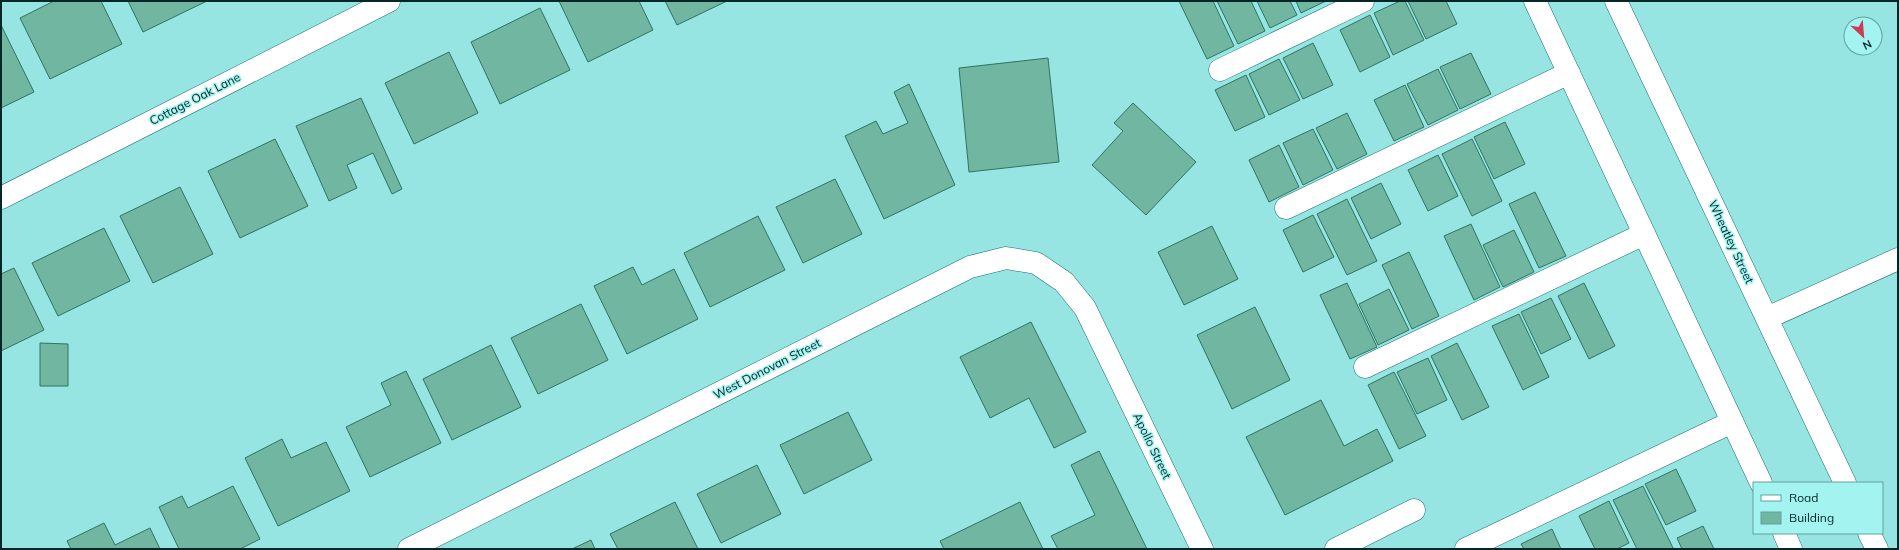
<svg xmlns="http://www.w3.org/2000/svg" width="1899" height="550" viewBox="0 0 1899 550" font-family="Mulish,sans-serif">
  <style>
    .building { fill: #70b6a1; stroke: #2d7462 }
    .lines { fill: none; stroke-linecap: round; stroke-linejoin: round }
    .minor-casing { stroke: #1b716f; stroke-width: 23 }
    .major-casing { stroke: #1b716f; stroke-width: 23 }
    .minor { stroke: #fff; stroke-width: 22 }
    .major { stroke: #fff; stroke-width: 22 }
    .labels { text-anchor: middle; stroke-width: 3; stroke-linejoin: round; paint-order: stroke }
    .street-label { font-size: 12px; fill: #042626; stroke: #a3f3f0 }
  </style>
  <rect width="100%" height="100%" fill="#96e5e3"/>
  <path class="building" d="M54,1H101L122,44L50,79L20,18Z
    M128,1H207L143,32Z
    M559,1H639L653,30L588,62Z
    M665,1H727L677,25Z
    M1179,1H1213L1234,46L1207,59Z
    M1217,1H1251L1265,31L1238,44Z
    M1257,1H1290L1297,15L1270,28Z
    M1296,1H1326L1301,13Z
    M1400,1H1405L1424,40L1393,55L1374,13Z
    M1408,1H1446L1457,24L1426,39Z
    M540,8L570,70L500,104L471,42Z
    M1370,15L1390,57L1360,72L1340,30Z
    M1,25L34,92L1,108Z
    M1313,43L1333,85L1303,99L1283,58Z
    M449,52L478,113L414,144L385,83Z
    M1471,53L1491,94L1460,109L1440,67Z
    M1048,58L1059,162L969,172L959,68Z
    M1279,59L1300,100L1269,115L1249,74Z
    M1438,69L1458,110L1428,125L1407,84Z
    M1246,75L1265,117L1235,131L1215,90Z
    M909,84L955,185L884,219L845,136L876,121L883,134L908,123L894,92Z
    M1405,85L1424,127L1394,141L1374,100Z
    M361,98L402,189L392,194L373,153L347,165L357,188L329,201L296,126Z
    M1133,103L1196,162L1146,215L1092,165L1123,131L1114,123Z
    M1347,113L1367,154L1337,169L1316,128Z
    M1505,122L1525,164L1494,179L1474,137Z
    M1313,129L1333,170L1303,185L1283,143Z
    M275,139L308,206L240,238L208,171Z
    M1472,139L1502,201L1472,216L1442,154Z
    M1279,145L1299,187L1269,202L1249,160Z
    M1438,155L1458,196L1428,211L1408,170Z
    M835,179L862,234L803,263L776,207Z
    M1381,183L1401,224L1371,239L1351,198Z
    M180,187L213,254L153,283L120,216Z
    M1535,192L1566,256L1539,268L1509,204Z
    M1347,199L1377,261L1347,275L1317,214Z
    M1313,215L1334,257L1303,272L1283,230Z
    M758,216L785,270L710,307L684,253Z
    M1471,224L1500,287L1474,300L1444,236Z
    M1212,226L1238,279L1184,305L1158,252Z
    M104,228L130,281L58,316L32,263Z
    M1514,230L1534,272L1503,287L1483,245Z
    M1409,252L1439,316L1412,329L1382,265Z
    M633,267L642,285L674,269L698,319L627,354L594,286Z
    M14,268L44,330L1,351V274Z
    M1347,283L1377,347L1350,359L1320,295Z
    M1584,283L1615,346L1589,359L1558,296Z
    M1389,289L1409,330L1378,345L1359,304Z
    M1551,298L1571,339L1541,354L1521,312Z
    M581,304L608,360L538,394L511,338Z
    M1255,307L1290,380L1232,409L1197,335Z
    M1519,314L1549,377L1523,390L1492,326Z
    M1031,322L1086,432L1054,448L1029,398L990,418L960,357Z
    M40,343L68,344V386H40Z
    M1457,343L1489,407L1462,420L1431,356Z
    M491,345L521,407L452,440L423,379Z
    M1428,358L1447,400L1417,414L1397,372Z
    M406,371L441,443L370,477L346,427L391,405L381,383Z
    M1394,372L1426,436L1399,449L1368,385Z
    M1321,400L1344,446L1377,429L1393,461L1285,515L1246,437Z
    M848,412L872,460L804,494L780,445Z
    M282,439L291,458L326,442L350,491L278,526L245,458Z
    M1099,451L1147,549H1058L1051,536L1095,515L1071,465Z
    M757,465L781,514L721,543L697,494Z
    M1676,469L1696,511L1666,525L1645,484Z
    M233,486L260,539L240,549H179L159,507L182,496L188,508Z
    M1643,486L1673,548L1670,549H1637L1613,500Z
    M1609,501L1629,543L1617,549H1595L1579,516Z
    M675,502L698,549H618L610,534Z
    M1020,502L1043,549H944L940,541Z
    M104,523L115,545L150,528L160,549H71L67,541Z
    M1703,526L1714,549H1682L1677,538Z
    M1552,529L1561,549H1524L1521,544Z
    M591,540L595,549H572Z"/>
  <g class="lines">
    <g class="minor-casing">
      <path id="minor" d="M1220,70L1363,1
        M1,198L389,1
        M1286,208L1569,73
        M1767,318L1898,259
        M1365,367L1644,234
        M409,549L970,267L1006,258L1036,263L1064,282L1085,308L1202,549
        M1336,549L1414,510
        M1466,549L1732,422"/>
    </g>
    <g class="major-casing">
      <path id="major" d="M1535,1L1761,483
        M1616,1L1845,483
        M1784,533L1791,549
        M1869,533L1877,549"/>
    </g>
    <use href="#minor" class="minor"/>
    <use href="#major" class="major"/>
  </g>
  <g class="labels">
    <g class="street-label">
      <text transform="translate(195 99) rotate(-27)" y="4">Cottage Oak Lane</text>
      <text transform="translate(1731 242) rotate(65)" y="4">Wheatley Street</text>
      <text transform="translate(767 369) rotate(-27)" y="4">West Donovan Street</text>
      <text transform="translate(1152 446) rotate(64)" y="4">Apollo Street</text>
    </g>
  </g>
  <rect width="1899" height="550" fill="none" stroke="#042626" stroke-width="4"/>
  <rect x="1753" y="482" width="130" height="52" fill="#a3f3f0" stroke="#63a19f"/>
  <rect x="1761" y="495" width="20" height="6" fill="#ffffff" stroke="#63a19f"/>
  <text x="1789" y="502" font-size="12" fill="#042626">Road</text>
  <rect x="1761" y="512" width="20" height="12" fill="#70b6a1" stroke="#63a19f"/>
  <text x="1789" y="522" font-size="12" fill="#042626">Building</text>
  <g transform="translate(1863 36) rotate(154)"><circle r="19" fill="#a3f3f0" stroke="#63a19f"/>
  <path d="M0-3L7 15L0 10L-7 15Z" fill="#cc3c59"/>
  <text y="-6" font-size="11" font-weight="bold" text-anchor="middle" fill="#042626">N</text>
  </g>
</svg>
